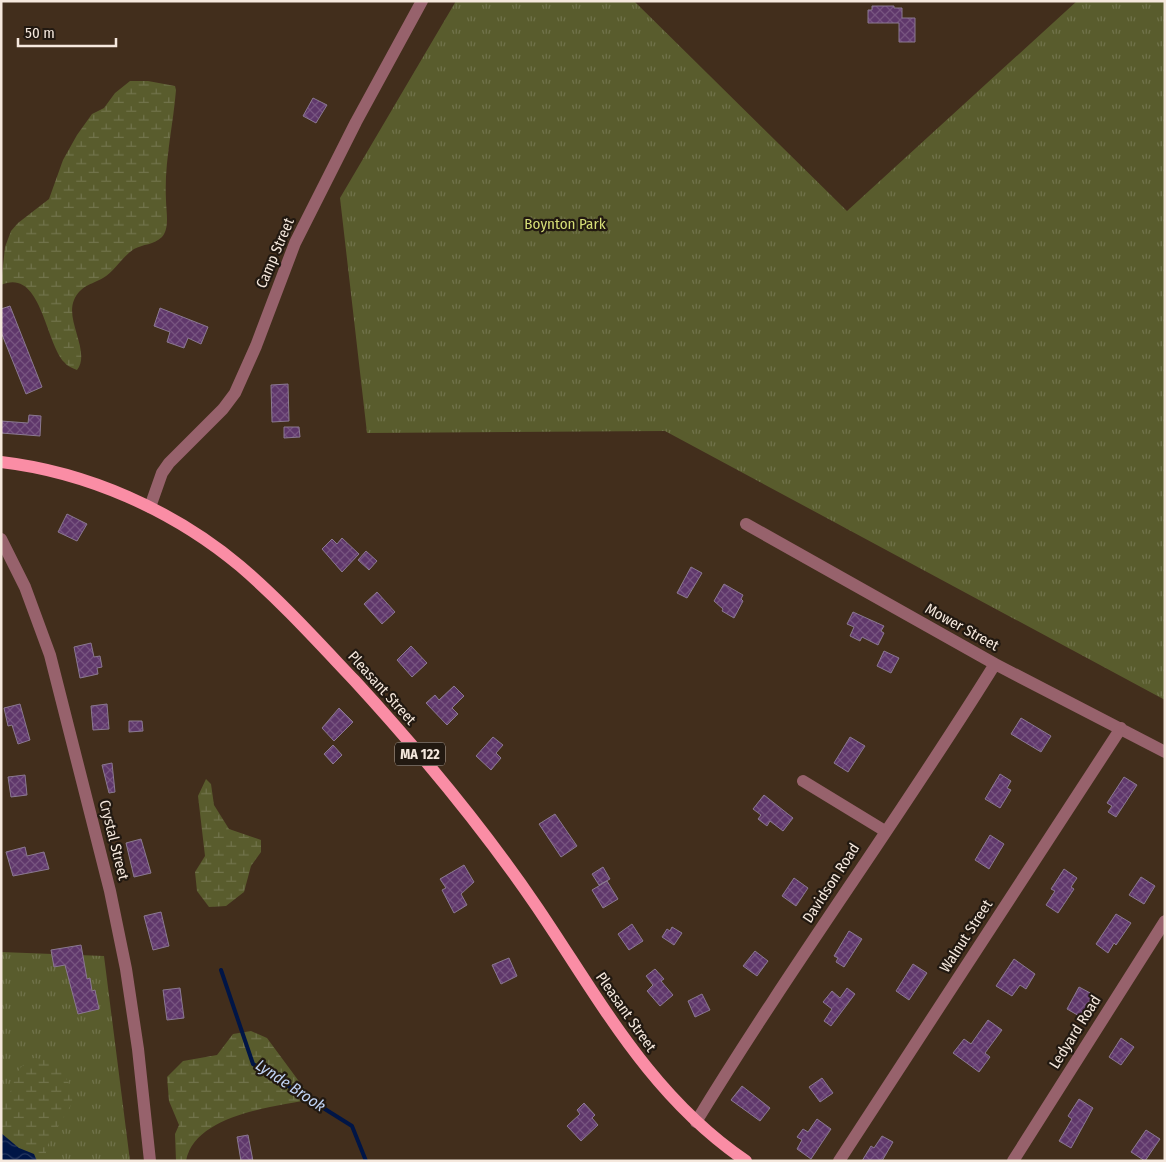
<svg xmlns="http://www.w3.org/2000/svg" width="1166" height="1162" viewBox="0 0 1166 1162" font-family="'Fira Sans Condensed',sans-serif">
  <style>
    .grass { fill: url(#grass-tufts) }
    .wetland { fill: url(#wetland-marsh) }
    .water { fill: url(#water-waves) }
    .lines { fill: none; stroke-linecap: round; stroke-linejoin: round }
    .stream { stroke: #001546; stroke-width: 4 }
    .building { fill: url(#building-cross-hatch); stroke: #8b7991 }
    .street { stroke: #97626c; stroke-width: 12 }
    .primary { stroke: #fa8da5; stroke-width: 12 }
    .labels { text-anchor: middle; stroke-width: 4.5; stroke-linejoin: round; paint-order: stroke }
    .shield { fill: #221911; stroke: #b6aaa0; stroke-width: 1 }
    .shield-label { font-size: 14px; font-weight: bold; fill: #f5e8dd }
    .park-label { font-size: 15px; fill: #d6de77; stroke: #221911 }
    .street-label { font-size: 15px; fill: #f5e8dd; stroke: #221911 }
    .water-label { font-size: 16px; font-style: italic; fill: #c0d3f4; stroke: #221911 }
  </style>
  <defs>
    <pattern id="grass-tufts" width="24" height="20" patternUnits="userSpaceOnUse" patternTransform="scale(1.25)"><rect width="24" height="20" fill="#595c2d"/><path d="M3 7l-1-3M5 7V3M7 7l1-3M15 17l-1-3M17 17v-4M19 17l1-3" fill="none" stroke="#71734b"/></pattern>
    <pattern id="wetland-marsh" width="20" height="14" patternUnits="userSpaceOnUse" patternTransform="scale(1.25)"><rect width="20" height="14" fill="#595c2d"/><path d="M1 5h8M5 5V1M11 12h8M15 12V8" fill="none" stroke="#71734b"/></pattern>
    <pattern id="water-waves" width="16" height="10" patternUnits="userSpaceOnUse" patternTransform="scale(1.25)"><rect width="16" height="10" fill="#001546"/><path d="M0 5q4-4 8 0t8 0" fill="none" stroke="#263760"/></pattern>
    <pattern id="building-cross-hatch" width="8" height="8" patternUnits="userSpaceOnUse" patternTransform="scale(1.25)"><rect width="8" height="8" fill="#5f376b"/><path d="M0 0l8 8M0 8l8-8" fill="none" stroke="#775480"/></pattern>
  </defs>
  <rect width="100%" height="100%" fill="#422e1c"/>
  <path class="grass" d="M456,1H634L847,211L1077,1H1165V700L665,431L367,433L340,198Z
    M1,952L104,956L130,1161H15L1,1152Z"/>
  <path class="wetland" d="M130,81H148L175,86L176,90C173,127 164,163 166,200C166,211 170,228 162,237C154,245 143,244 134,249C122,257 115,271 103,278C91,285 81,285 74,300C65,321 91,352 77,370C72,368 67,366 64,362C45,341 41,267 1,285L5,247L11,231L18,223L49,199L63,160L77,135L92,114L104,108L115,93Z
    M206,779L211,784L214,805L229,829L261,840V852L251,866L244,892L226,906L209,907L197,891L195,872L205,856L198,796Z
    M251,1031L267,1038L312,1099C275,1107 195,1114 186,1161H176L175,1134L179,1125L169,1101L167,1077L183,1061L217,1055L233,1034Z
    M34,1058C55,1059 74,1080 72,1103L48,1144L44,1161H37L34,1154L19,1148L1,1133V1104L10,1093L16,1074L22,1066Z"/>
  <path class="water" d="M1,1133L19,1148L34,1154L37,1161H1Z"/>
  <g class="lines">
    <path class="stream" d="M221,970L253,1064L352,1126L366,1161"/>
  </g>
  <path class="building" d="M872,6H894V8H902V18H915V42H899V23H868V10H872Z
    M313,98L327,105L316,123L303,116Z
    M10,306L42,387L26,394L1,332V309Z
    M160,308L208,327L201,344L188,338L184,348L167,342L170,332L154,326Z
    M288,384L289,421L272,422L271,385Z
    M29,415L41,416L40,436L1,433V421L28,423Z
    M284,427H299L300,437L284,438Z
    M67,514L87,524L77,541L58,532Z
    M342,538L359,554L342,572L322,549L332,539L337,544Z
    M366,551L377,561L369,570L358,560Z
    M691,567L702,573L687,598L677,593Z
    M724,584L743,595L741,599L743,601L734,618L722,611L723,609L714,601Z
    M377,592L395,612L382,624L364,604Z
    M853,612L884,626L881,631L884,633L878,645L862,637L860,641L850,636L854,627L847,624Z
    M91,643L94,657L100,656L102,667L97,668L98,674L80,678L74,647Z
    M411,646L427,663L412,677L397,660Z
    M884,651L899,658L891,673L877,666Z
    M454,686L464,696L452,708L458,714L447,725L426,703L435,695L439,700Z
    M20,704L30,740L18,744L12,725L8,726L4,708Z
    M107,704L109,729L93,730L91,706Z
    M339,708L353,722L334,741L322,728Z
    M1021,718L1051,736L1041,752L1011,734Z
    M129,721H142L143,731L129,732Z
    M493,737L503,745L496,753L501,758L491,770L476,756Z
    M850,737L865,746L848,772L834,763Z
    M333,745L342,755L333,764L324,754Z
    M112,763L115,792L109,793L102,765Z
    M1000,774L1011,781L1007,788L1011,790L1000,808L985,799Z
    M25,775L27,795L11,797L8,777Z
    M1124,777L1137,785L1116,817L1108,812L1112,806L1107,803Z
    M764,795L793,818L783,831L770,821L767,826L758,819L761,815L753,809Z
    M555,814L577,846L561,857L539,824Z
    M990,835L1004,844L989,869L975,860Z
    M141,839L151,873L134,877L126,843Z
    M25,847L27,856L44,852L49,869L13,876L6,852Z
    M464,865L474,882L461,894L467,905L454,913L442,890L446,888L440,879Z
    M603,867L610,879L599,885L592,874Z
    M1064,869L1077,878L1071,887L1074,889L1058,913L1046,905L1055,891L1051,889Z
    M1141,877L1155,886L1144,904L1129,895Z
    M794,878L808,888L796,906L782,896Z
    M607,881L618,899L603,908L592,890Z
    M161,912L169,946L153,950L144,916Z
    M1116,914L1131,923L1116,945L1114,943L1108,953L1096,944Z
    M632,924L643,941L629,950L618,934Z
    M672,927L682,933L674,945L662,937L667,929L670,931Z
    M849,931L862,939L844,967L836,962L838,958L834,956Z
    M81,945L87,979L90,978L92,991L95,990L99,1009L78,1014L65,965L54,967L51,950Z
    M755,951L768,961L757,976L743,966Z
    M509,958L517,976L501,984L492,965Z
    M1014,959L1035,974L1026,989L1020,985L1012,996L996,986Z
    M913,964L927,973L909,1000L896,991Z
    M655,969L664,979L661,981L673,995L660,1006L647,991L653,985L646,976Z
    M1079,987L1094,995L1081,1017L1067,1009Z
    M180,988L184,1018L167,1020L163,990Z
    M847,988L855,994L831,1026L824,1021L832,1009L823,1002L832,991L840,998Z
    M702,994L710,1010L695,1017L688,1001Z
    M988,1020L1002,1030L985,1053L990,1057L979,1072L953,1053L964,1039L971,1044Z
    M1121,1038L1134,1047L1121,1065L1109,1057Z
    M822,1078L833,1093L820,1102L809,1087Z
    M742,1086L770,1108L760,1121L731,1100Z
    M1079,1099L1093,1108L1071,1148L1059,1141L1072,1119L1068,1116Z
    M584,1103L595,1115L592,1118L598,1125L581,1141L567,1126L580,1114L577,1110Z
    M817,1119L831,1129L811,1159L797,1149L802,1140L797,1137L803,1129L808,1132Z
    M1146,1130L1160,1139L1145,1161L1131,1152Z
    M248,1135L253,1161H241L237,1137Z
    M882,1136L893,1142L882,1161H862L871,1146L874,1148Z"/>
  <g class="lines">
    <path class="street" d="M150,507L162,473L169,463L223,409L235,393L256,346L295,243L356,122L422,1
      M746,524L995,664L1165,752
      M1,539L25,587L50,655L110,891L126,969L138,1049L150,1161
      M803,781L885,831
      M696,1122C791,966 899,819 995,664
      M839,1161L1121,728
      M1013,1161L1165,921"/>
    <path class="primary" d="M1,462C87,472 173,510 240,566C281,601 318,642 355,681C421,753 482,826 537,907C600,1000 650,1096 746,1161"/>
  </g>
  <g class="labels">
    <rect class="shield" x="395" y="742.5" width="50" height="23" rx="4"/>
    <g class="shield-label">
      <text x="420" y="759">MA 122</text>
    </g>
    <g class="park-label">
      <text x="565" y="229">Boynton Park</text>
    </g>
    <g class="street-label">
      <text transform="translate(275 253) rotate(-67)" y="5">Camp Street</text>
      <text transform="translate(962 627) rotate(29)" y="5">Mower Street</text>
      <text transform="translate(382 688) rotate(48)" y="5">Pleasant Street</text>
      <text transform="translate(114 840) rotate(76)" y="5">Crystal Street</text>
      <text transform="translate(831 883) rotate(-57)" y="5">Davidson Road</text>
      <text transform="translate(966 936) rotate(-57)" y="5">Walnut Street</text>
      <text transform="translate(626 1012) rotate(55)" y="5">Pleasant Street</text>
      <text transform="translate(1075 1032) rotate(-58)" y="5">Ledyard Road</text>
    </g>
    <g class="water-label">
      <text transform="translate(291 1085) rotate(34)" y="6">Lynde Brook</text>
    </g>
  </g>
  <rect width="1166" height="1162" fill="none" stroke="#f5e8dd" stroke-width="5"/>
  <path d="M18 38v8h98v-8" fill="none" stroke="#f5e8dd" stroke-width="2.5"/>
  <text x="25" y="38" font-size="15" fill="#f5e8dd" stroke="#221911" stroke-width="4" paint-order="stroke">50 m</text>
</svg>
